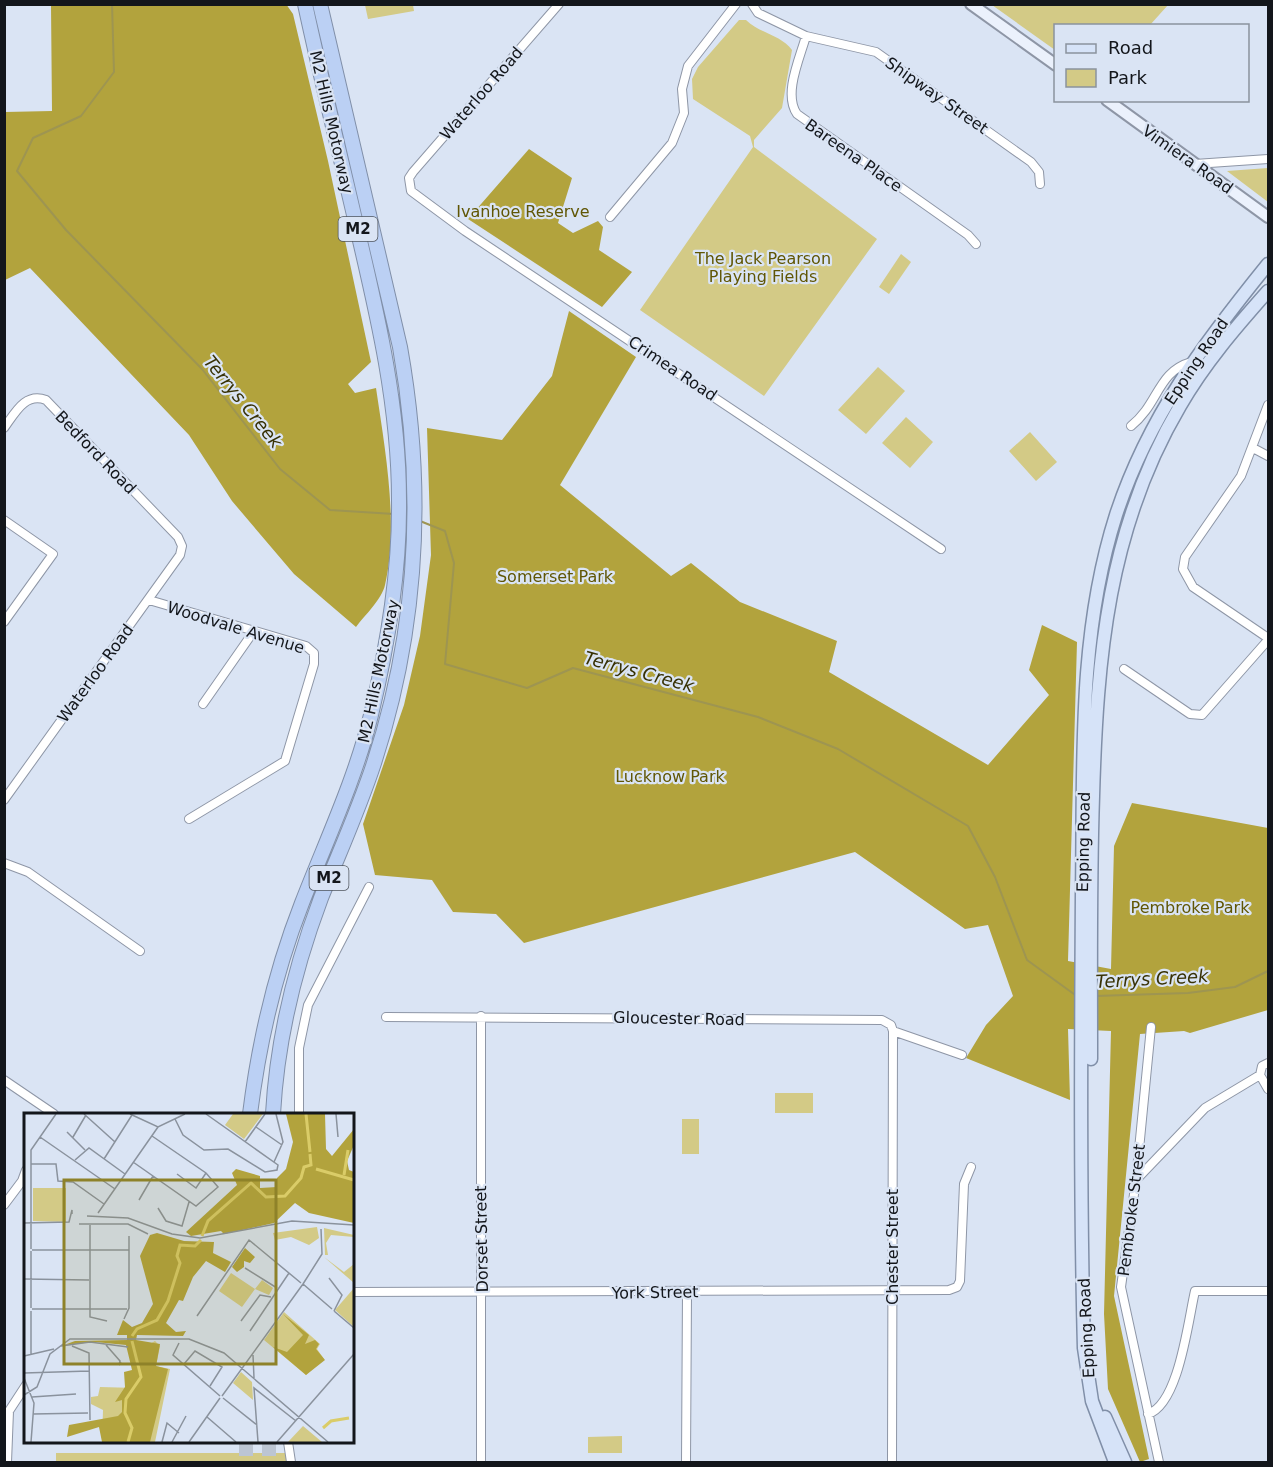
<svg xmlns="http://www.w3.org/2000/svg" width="1273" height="1467" viewBox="0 0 1273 1467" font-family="'DejaVu Sans',sans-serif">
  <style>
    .green { fill: #d3ca86 }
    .forest { fill: #b2a33d }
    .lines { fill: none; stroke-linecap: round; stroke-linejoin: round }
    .stream { stroke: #9e9551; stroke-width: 2 }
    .highway-tunnel { stroke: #bcc5d3; stroke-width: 14; stroke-dasharray: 14 7; stroke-linecap: butt }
    .street-casing { stroke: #8e96a6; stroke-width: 10 }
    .secondary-casing { stroke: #8e96a6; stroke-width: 14 }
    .primary-casing { stroke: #808fa8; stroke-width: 15 }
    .highway-casing { stroke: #808fa8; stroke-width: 16 }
    .street { stroke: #fff; stroke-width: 8 }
    .secondary { stroke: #ebf1fc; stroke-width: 10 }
    .primary { stroke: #d6e3f8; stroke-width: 12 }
    .highway { stroke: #bbd0f4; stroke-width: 14 }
    .labels { text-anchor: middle; stroke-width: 4.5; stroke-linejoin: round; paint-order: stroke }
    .shield { fill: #dae4f4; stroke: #4f545c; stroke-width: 1.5 }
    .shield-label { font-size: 15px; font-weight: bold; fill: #13161b }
    .street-label { font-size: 16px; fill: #13161b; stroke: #dae4f4 }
    .park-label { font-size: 16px; fill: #605604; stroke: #dae4f4 }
    .water-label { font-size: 18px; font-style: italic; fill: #383205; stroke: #dae4f4 }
    .inset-river { fill: none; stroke: #dacc68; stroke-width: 3 }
    .inset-road { fill: none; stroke: #8a929d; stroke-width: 1.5 }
    .view { fill: #8e8229; fill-opacity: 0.15; stroke: #8e8229; stroke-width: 3 }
    .inset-edge { fill: none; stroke: #13161b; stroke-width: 3 }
  </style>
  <rect width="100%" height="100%" fill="#dae4f4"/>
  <path class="green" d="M365,5H413L414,11L368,19Z
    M992,5H1168L1150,25L1056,26L1055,50Z
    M739,20H746C759,33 781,35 792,50L782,108L754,140V147L877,239L764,396L640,310L753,147L750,136L693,99L692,79L698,67Z
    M1268,168V202L1227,171Z
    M901,254L911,262L889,294L879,287Z
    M878,367L905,391L866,434L838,410Z
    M906,417L933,442L910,468L882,443Z
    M1030,432L1057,462L1036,481L1009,451Z
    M775,1093H813V1113H775Z
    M682,1119H699V1154H682Z
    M622,1436V1453H588V1437Z
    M56,1453H286V1462H56Z"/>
  <path class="forest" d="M51,5L286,4L293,14L328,161L371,362L348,384L355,393L376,388C385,449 399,525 385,585C382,599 365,615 356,627L294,574L232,501L189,435L30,268L5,280V112L52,111Z
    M529,149L572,178L558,223L573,233L598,221L603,227L599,250L632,272L602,307L468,219Z
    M569,311L636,357L560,485L671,576L691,563L740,602L837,641L829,672L988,765L1049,695L1029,670L1042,625L1077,642L1068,961L1111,969L1114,846L1132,803L1268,828V1010L1190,1033L1184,1031L1140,1034L1114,1296L1149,1459L1140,1462L1108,1389L1104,1314L1111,1031L1068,1029L1070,1100L966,1058L986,1025L1013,996L988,925L965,929L855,852L524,943L496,914L453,912L432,880L375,875L363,824L404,705L420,636L431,555L427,428L502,440L552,376Z"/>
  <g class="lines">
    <path class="stream" d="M112,4L114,72L81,116L33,138L17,171L66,230L202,369L280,469L330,510L394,514
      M420,521L445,531L454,563L445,664L527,688L573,668L758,717L838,749L968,826L995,877L1027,960L1078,997
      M1095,996L1188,993L1235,987L1268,971"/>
    <path class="highway-tunnel" d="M246,1442V1462
      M269,1442V1462"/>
    <g class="street-casing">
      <path id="street" d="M559,4L413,172L409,178L411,191L465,231L941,549
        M752,4L758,13L806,36L876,52L1031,162L1039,172L1040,184
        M806,36C800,58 783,94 797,114L968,235L976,244
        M1195,164L1268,159
        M610,217L672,143L684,113L682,89L688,66L736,4
        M1268,405L1241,476L1185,557L1183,569L1193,587L1268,638
        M1131,426C1159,404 1157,372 1191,362
        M4,428C15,413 25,392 46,400L178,537L182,546L180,555L4,800
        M1253,448L1268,456
        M4,520L53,554L4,622
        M149,600L306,646L314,653V664L285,761L189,819
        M1124,669L1190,714L1202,715L1268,640
        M203,704L254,631
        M4,863L28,872L140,951
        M481,1016V1462
        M386,1017L882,1020L891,1025L893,1031L962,1055
        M1151,1027L1136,1180L1121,1287L1159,1462
        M1268,1063L1262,1066L1260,1075L1268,1089
        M4,1080L54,1114
        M299,1114V1048L308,1005L369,887
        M1136,1180L1205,1108L1260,1075
        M4,1205L22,1181L26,1170
        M352,1292L949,1290L957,1287L960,1281L964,1184L971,1167
        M1148,1414C1179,1404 1188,1321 1195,1291H1268
        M288,1442L291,1462
        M7,1462L9,1411L26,1385
        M686,1462L687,1292
        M892,1462L893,1031"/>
    </g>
    <g class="secondary-casing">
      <path id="secondary" d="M971,4L1056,65
        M1107,100L1268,217"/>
    </g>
    <g class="primary-casing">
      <path id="primary" d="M1091,1059C1091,972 1090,884 1093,796C1097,657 1108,528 1180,406C1204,364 1236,327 1268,291
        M1105,1417L1125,1462
        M1115,1462L1092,1401L1084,1348C1080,1197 1081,1044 1082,893C1084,767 1077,637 1116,515C1148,417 1204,343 1268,264"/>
    </g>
    <g class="highway-casing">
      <path id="highway" d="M250,1114C259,1042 275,972 302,903C326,841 355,780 371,715C388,644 400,573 399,500C399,407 378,317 357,228C340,154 321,79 305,4
        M273,1114C277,1041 295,967 321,898C339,853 359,809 374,763C418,628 425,487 400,347L320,4"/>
    </g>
    <use href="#street" class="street"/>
    <use href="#secondary" class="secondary"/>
    <use href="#primary" class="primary"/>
    <use href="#highway" class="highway"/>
  </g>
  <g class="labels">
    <g class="shield">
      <rect x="338.5" y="217" width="39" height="24" rx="4.5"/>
      <rect x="309.5" y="866" width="39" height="24" rx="4.5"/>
    </g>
    <g class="shield-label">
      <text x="358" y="234">M2</text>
      <text x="329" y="883">M2</text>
    </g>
    <g class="street-label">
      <text transform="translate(481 93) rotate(-49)" y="6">Waterloo Road</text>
      <text transform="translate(937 95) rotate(35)" y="6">Shipway Street</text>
      <text transform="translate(332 122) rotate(77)" y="6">M2 Hills Motorway</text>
      <text transform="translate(854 155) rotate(35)" y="6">Bareena Place</text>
      <text transform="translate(1188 159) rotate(35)" y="6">Vimiera Road</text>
      <text transform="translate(1196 361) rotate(-56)" y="6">Epping Road</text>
      <text transform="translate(673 368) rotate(34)" y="6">Crimea Road</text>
      <text transform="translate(96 452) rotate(46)" y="6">Bedford Road</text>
      <text transform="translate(236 627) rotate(17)" y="6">Woodvale Avenue</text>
      <text transform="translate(378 671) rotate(-78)" y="6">M2 Hills Motorway</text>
      <text transform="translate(95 673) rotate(-54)" y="6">Waterloo Road</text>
      <text transform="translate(1083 842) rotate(-89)" y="6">Epping Road</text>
      <text transform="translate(679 1018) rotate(1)" y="6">Gloucester Road</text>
      <text transform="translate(1131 1210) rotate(-83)" y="6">Pembroke Street</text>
      <text transform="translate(481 1239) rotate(-91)" y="6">Dorset Street</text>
      <text transform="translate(892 1247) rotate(-90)" y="6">Chester Street</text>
      <text transform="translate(655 1292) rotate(-1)" y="6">York Street</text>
      <text transform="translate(1086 1328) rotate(-93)" y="6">Epping Road</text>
    </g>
    <g class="park-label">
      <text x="523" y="217">Ivanhoe Reserve</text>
      <text x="763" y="264">The Jack Pearson<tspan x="763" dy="18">Playing Fields</tspan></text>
      <text x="555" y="582">Somerset Park</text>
      <text x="670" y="782">Lucknow Park</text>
      <text x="1190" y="913">Pembroke Park</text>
    </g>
    <g class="water-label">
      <text transform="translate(243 402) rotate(51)" y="6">Terrys Creek</text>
      <text transform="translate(639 672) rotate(15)" y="6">Terrys Creek</text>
      <text transform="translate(1152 979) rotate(-3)" y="6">Terrys Creek</text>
    </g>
  </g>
  <g transform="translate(24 1113)">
    <rect width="330" height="330" fill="#dae4f4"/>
    <path d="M209,1H239L220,26L201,12ZM9,75H42V109L9,108ZM293,114L295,125L285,132L267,124L251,127L249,120ZM300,115L330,122V124L307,122L302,130L304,142H301ZM300,144L320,159L330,151V170ZM207,160L231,176L238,167L249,175L245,182L231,176L218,194L195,178ZM330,175V214L311,197ZM260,199L296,231L293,236L300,246L282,262L240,227ZM131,228L136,233L132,253L146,256L131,329H78L79,297L67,291V284L74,283L76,274L112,275L107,242ZM217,259L228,269L229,287L209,270ZM279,313L298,329H264Z" fill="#d3ca86"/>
    <path d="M262,1H301L302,36L308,43L330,16V32L323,48L325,57L330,59V110L285,100L271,90L250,110L200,121L197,118L167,123L162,119L213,72L208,60L212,56L236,63V75L253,74V65L262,56L269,29ZM133,120L160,128L190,129L189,140L207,149L201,159L182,148L169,164L159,188L155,187L142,210L152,219L162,218L159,223L113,222L112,227L136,231L132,253L144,256L126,329H78L75,314L43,324L45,312L94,303L98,299V287L91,289L101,274L100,259L108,257L102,232L71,229L40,232L51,228L103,227V222H93L99,207L108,214L118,210L129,191L116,143L126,122ZM221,135L231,144L226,150L220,148V154L213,159L208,154ZM259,201L285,222L281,231L291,227L295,231L292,236L301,247L282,262L249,234L263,239L279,222Z" fill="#b2a33d"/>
    <path class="inset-river" d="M282,1L286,39M292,56L330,67M320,62L324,37M178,123L184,108L227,70L242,84L261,83L277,65L280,54L287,52L286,41M108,223L113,216L133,207L144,188L156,150L153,143L156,132L171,133L177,127M299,315L307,308L325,305M104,329L108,315L101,300L102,286L117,264L108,228"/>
    <path class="inset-road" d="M60,1L91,29M106,1L134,14L161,1M312,1L314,24M151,6L159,22L180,37L204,36L241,59L253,57L254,52L182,1M232,14L258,32M43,19L61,37M16,24L91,76M49,24L62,2M221,29L241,1M80,46L108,2M51,47L65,35L101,61M109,49L172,93L194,74L182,60L128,23M250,49L259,29L252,1M7,51H32L34,68L49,69L80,91M153,61L172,75L182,60M115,87L129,63M134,95L142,108L158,113L165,89M74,100L134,14M63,103L104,105L148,121L176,125L268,108L330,112M0,110L45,109L48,97V101M55,111H104L124,121M66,112V204L83,208M7,136V37L32,1M8,137H105M7,138V195M221,155L253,175M305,165L318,182L310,198M0,166L65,167M279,171L298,141L297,116M279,171L308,196M8,196H103M7,198V242M310,198L330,215M173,203L225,127L277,170M100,206L105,195V123M217,208L236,182L247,184M226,218L265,160M155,230L149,242L196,283M82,232L96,248L95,252L97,249M37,233L66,229L104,234M48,233L65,240L66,307M229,242L230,265M0,243L30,236M160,251L171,238L198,254L186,273M0,260L65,258M0,265L10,290L7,329M0,282L13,274L26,241L46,226H165L200,240L304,329M198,283L279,171M8,284L52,281M199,285L233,312M9,301L64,300M183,304L212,329M138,329L143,310L155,320M148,329L162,303M165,329L196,285M234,329L230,275L272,308M253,329L330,241"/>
    <path class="view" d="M40,67H252V251H40Z"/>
    <rect width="330" height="330" class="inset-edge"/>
  </g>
  <rect width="1273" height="1467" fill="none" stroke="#13161b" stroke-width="12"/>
  <rect x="1054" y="24" width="195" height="78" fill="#dae4f4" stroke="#8a929d" stroke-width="1.5"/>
  <rect x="1066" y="44" width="30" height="9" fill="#d6e3f8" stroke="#8a929d" stroke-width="1.5"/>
  <text x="1108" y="54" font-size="18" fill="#13161b">Road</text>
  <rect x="1066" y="69" width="30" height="18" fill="#d3ca86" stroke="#8a929d" stroke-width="1.5"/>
  <text x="1108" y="84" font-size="18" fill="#13161b">Park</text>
</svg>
